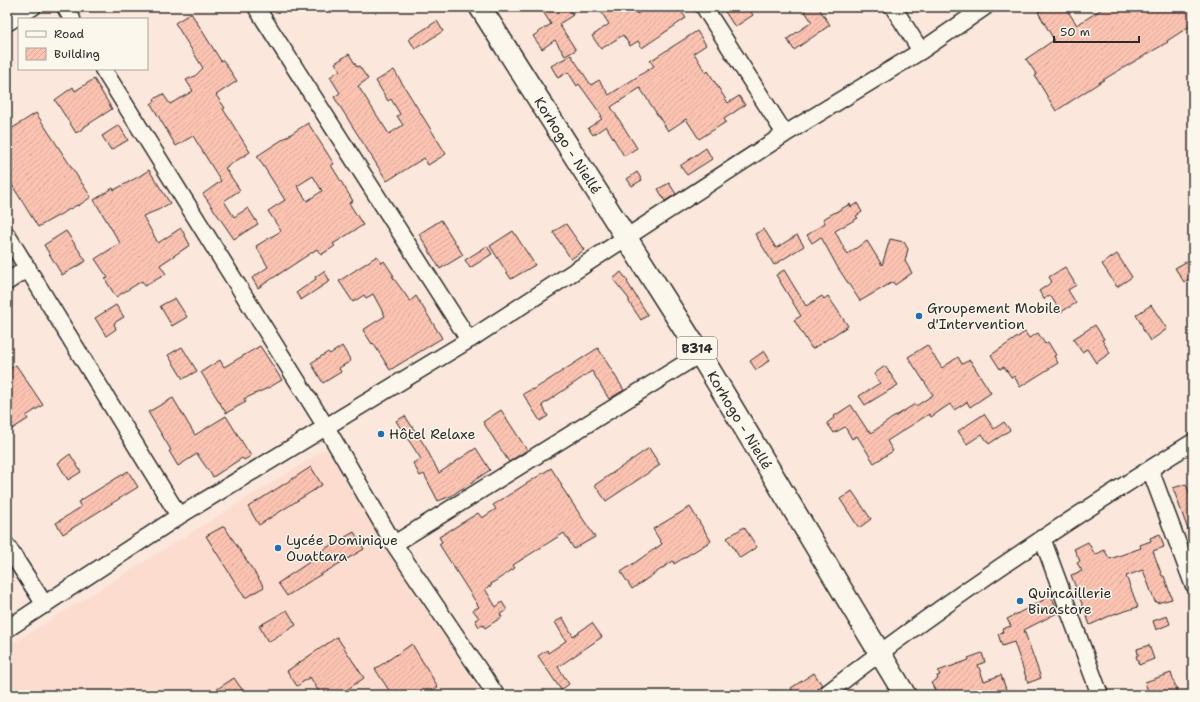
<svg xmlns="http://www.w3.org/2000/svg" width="1200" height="702" viewBox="0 0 1200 702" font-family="'Shantell Sans',sans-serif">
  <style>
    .built { fill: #fbdccf }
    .building { fill: url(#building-hatch); stroke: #2b2b2b; fill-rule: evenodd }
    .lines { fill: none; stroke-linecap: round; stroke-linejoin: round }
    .minor-casing { stroke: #2b2b2b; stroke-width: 19 }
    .major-casing { stroke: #2b2b2b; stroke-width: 24 }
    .minor { stroke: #fbf7ec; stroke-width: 16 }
    .major { stroke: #fbf7ec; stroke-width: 21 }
    .poi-dot { fill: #1f6fb2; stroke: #fbf7ec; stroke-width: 1.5 }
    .labels { text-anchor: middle; stroke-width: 3; stroke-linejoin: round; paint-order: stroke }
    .shield { fill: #fbf7ec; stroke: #696865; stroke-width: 1 }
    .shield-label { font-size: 13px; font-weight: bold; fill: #2b2b2b }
    .street-label { font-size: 14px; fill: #2b2b2b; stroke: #fbf7ec }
    .poi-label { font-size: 14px; fill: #2b2b2b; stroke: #fbf7ec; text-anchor: start }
  </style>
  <defs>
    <pattern id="building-hatch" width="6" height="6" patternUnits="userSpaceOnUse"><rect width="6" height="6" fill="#fcc3b2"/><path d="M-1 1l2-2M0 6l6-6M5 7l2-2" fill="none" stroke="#d8a899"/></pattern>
  </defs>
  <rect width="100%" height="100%" fill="#fbe7db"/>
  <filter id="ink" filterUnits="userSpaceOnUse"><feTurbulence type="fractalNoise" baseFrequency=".025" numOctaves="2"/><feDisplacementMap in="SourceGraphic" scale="8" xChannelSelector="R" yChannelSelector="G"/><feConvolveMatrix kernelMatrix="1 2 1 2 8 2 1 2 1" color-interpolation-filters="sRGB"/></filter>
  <g filter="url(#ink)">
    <path class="built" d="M326,449L482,695H7V647Z"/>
    <path class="building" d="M540,7H567L573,15L559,24L576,50L565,56L555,40L542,49L533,36L551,24Z
      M598,7H632L637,14L647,7H678L686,18L642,48L638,41L630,46L623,35L601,49L592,36L609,24Z
      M722,7H748L753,15L735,27Z
      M802,7H818L830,25L794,50L787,39L812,22Z
      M1046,7H1065L1077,25L1105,7H1193V24L1167,41L1168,42L1111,75L1056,111L1035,76L1037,75L1026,59L1054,40L1038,12Z
      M191,13L221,61L223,60L237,81L216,95L225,108L223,109L250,152L225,168L240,190L224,201L234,217L248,208L258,224L234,239L203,194L221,181L193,136L176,146L151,104L155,101L154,99L163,94L170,104L193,91L186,80L195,76L203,68L175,23Z
      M437,21L443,31L415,49L409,39Z
      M697,31L706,45L694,53L706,73L708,71L728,103L739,96L745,105L724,119L726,122L699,139L686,119L668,131L640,88L611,107L637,148L624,156L606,126L593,135L588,128L602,119L600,117L602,116L579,84L577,86L568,72L558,78L551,66L571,55L591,85L599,80L609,95L654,66L650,61Z
      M349,54L357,67L359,66L368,79L358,86L389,134L403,125L397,116L400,114L391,99L388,101L376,81L394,70L446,154L428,165L424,158L387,181L334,97L340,93L330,77L340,70L335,63Z
      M94,79L112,109L84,127V128L76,133L55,100L73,87L75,91Z
      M36,113L91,197L78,206L77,205L38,227L7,177V136L10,134L8,131Z
      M308,123L334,164L331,165L353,201L349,203L363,225L333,244L335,246L321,255L317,249L258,288L252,278L268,267L256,246L281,231L268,211L285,200L257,156ZM313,176L322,191L307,201L297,186Z
      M119,125L128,140L111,150L102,136Z
      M706,148L712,159L687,175L680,166Z
      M149,170L170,203L158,210L143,216L158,243L181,228L190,245L160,265L166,274L145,286L142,281L116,297L105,279L108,278L95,259L120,243L94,200L113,188L114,190L138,177Z
      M637,172L642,180L632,186L627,179Z
      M669,183L676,194L665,201L658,189Z
      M857,203L862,212L856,216L858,218L835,231L847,254L867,241L882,265L890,239L904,242L908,249L905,261L912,273L895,285L893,282L860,301L838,268L821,237L812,243L807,235L825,223L823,219L850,204L851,207Z
      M441,220L463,255L440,269L419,234Z
      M566,224L584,250L571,259L553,232Z
      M764,229L776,248L797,235L804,246L774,265L755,234Z
      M66,231L86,261L62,275L44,245Z
      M513,231L535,265L511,279L490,246Z
      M487,246L492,254L470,268L465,260Z
      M1117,254L1132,277L1117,287L1102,264Z
      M377,256L382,263L384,261L394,276H392L410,301L416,296L442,338L390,370L373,343L372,344L363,330L385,316L373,294L366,298L364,295L353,302L339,281Z
      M1193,258V276L1184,282L1175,268Z
      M1065,267L1076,285L1068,290L1076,303L1061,312L1050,295L1044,299L1039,291L1052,282L1049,277Z
      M784,270L806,306L822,296L824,299L828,296L848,326L812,349L794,320L801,316L776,275Z
      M324,271L330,281L301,300L296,293L316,279L315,277Z
      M621,272L628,281L627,282L648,315L641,320L629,302V299L613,279Z
      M175,298L187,317L172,326L160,306Z
      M116,305L124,317L114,323L116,329L106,336L95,318Z
      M1151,305L1167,329L1150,341L1142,328L1143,327L1136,315Z
      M1095,325L1104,339L1102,340L1110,353L1096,363L1087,349L1082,352L1073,339Z
      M1025,332L1029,338L1038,333L1045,344L1048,342L1056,355L1054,356L1058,363L1020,387L1014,376L1012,378L1004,367L1000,369L991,355Z
      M927,345L942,368L958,357L962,364L970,360L991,393L970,407L967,402L954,410L950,404L931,417L929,414L887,441L893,451L874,463L857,436L852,439L845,427L834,433L827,423L835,417L834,416L851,405L868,431L870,430L871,433L891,419L915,404L916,406L933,395L908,357Z
      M260,346L282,380L270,387L244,399L246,402L226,413L201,372L220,360L224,367Z
      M342,346L351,361L339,368L341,372L323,383L311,363L328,352L330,354Z
      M182,347L197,371L183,379L168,355Z
      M598,348L624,390L609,399L592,371L542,405L548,416L540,421L523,394L532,389L533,390Z
      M764,351L770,360L756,370L750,361Z
      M16,365L43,405L26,416L28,419L7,432V371Z
      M885,366L898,385L865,405L859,396L880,383L874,374Z
      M173,398L195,435L226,416L251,456L244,460L242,458L213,477L197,454L178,466L169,451L171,450L148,412Z
      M501,410L527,450L509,462L483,422Z
      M984,414L994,429L1004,422L1010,430L989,444L982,434L967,444L958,431Z
      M405,416L425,446L439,473L476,448L490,470L451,496L438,501L424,474L420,476L413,463L421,459L396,421Z
      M649,448L660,465L606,501L595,485Z
      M70,454L81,472L68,480L58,463Z
      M311,467L322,485L259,525L248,507Z
      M551,468L562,485L561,486L595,537L574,549L564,533L513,565L515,568L491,584L492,585L485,589L496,607L502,602L507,610L500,614L502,617L485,628L483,625L479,627L475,620L479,618L473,610L479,607L439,544L442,542L439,537L478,513L482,518L496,509L493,505Z
      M128,471L138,487L63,534L56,523L81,507L78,502Z
      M1186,484L1193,504V541H1192L1173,488Z
      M852,491L871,519L859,528L840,499Z
      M690,507L711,541L674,564L673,561L632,589L621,572L662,544L653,529Z
      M224,526L264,587L245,598L206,536Z
      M744,527L757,547L740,558L727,538Z
      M354,532L364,549L315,578L287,596L278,583L314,559L312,556Z
      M1160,534L1164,547L1153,551L1162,576H1164L1172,599L1157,603L1156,601L1155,602L1143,570L1126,576L1138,607L1116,614V613L1090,625L1071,575L1082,571L1077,563L1080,561L1074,549L1088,542L1095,555L1104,550L1110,559L1141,548L1140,545L1151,541L1150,538Z
      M1051,596L1059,612L1024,630L1041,678L1028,683L1014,642L1002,646L998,634L1003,632L1002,629L1011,626L1007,619Z
      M287,610L296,625L268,642L259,626Z
      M1167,616L1170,624L1156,630L1153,621Z
      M563,618L573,636L592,623L602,637L558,667L569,684L561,690L538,656L547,650L548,653L566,641L555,622Z
      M337,637L364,678L339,695H321L310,677L297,686L287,671Z
      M412,644L438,687L424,695H392L375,669Z
      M1149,645L1154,659L1139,665L1136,656L1138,655L1137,649Z
      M982,653L985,662L978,665L984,681L1001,675L1008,695H938L931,683L938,679L937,676L940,675L938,671L969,660L968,658Z
      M814,673L822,685L816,691V695H796L791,688Z
      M1171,673L1178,695H1149L1145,682Z
      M234,678L246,695H208Z"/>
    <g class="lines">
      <g class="minor-casing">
        <path id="minor" d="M65,7L72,19
          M256,7L469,340
          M704,7L785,134
          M893,7L921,51
          M7,23L33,7
          M103,69L326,427L394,544L496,695
          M7,235L179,516
          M7,282L28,268
          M1150,469L1193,584
          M1042,538L1100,695
          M394,544L700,354
          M7,546L45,605
          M7,629L179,516L469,340L785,134L921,51L985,7
          M825,695C942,603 1067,520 1193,442"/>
      </g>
      <g class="major-casing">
        <g id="major">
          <path id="s1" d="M480,7L700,354L905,695"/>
        </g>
      </g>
      <use href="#minor" class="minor"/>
      <use href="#major" class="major"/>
    </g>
  </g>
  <g class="poi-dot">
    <circle cx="919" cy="316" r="4"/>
    <circle cx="381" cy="434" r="4"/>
    <circle cx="278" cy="548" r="4"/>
    <circle cx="1020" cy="601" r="4"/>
  </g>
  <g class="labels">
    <rect class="shield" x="677" y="337" width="40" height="22" rx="3"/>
    <g class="shield-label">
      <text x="697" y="353">B314</text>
    </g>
    <g class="street-label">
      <text dy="5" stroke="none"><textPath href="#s1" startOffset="164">Korhogo - Niellé</textPath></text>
      <text dy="5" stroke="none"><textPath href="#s1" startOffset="488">Korhogo - Niellé</textPath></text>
    </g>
    <g class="poi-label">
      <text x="927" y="313">Groupement Mobile<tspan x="927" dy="16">d'Intervention</tspan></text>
      <text x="389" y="439">Hôtel Relaxe</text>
      <text x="286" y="545">Lycée Dominique<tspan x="286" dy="16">Ouattara</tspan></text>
      <text x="1028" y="598">Quincaillerie<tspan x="1028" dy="16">Binastore</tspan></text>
    </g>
  </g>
  <rect width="1200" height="702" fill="none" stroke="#fbf7ec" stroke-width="24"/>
  <rect x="12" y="12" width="1176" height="678" fill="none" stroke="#2b2b2b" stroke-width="1.5" filter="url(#ink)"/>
  <rect x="18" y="18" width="130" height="52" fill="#fbf7ec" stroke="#a8a59f"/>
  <rect x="26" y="31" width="20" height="6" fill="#fbf7ec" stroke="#a8a59f"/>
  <text x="54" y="38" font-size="12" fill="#2b2b2b">Road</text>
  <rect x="26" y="48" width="20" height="12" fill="url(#building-hatch)" stroke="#a8a59f"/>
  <text x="54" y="58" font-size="12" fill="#2b2b2b">Building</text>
  <path d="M1054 36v6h85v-6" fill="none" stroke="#2b2b2b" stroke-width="2"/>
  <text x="1060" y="36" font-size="12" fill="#2b2b2b" stroke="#fbf7ec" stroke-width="3" paint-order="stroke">50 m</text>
</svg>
